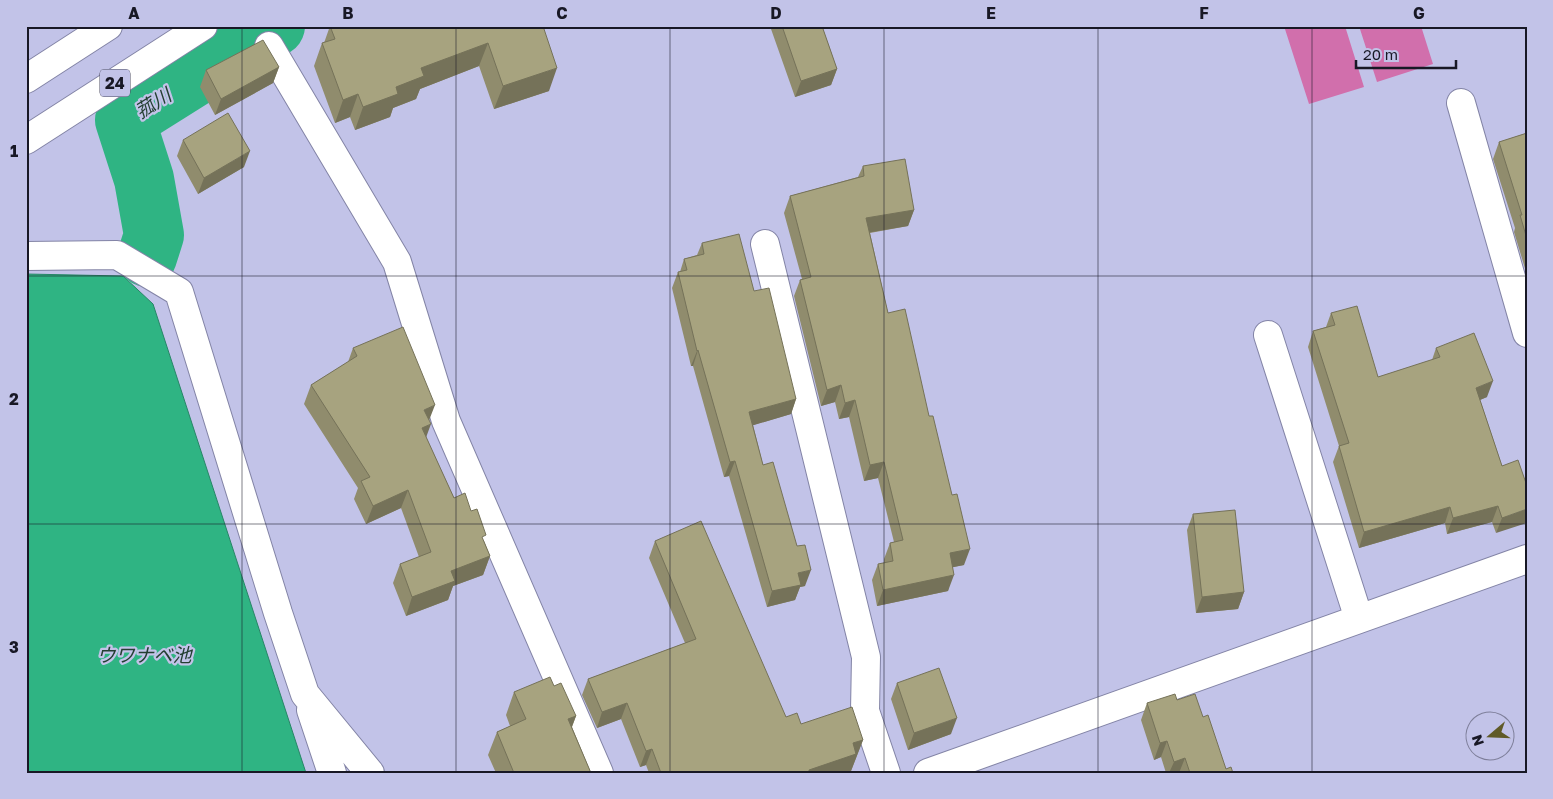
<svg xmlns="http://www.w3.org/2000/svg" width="1553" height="799" viewBox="0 0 1553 799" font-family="'Golos Text','Noto Sans JP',sans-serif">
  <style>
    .green { fill: #d16fac }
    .water { fill: #2fb483; stroke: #288567 }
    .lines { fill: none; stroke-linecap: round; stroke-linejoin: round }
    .river { stroke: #2fb483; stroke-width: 60 }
    .minor-casing { stroke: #8384a6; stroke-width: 30 }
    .highway-casing { stroke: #8384a6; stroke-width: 30 }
    .minor { stroke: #fff; stroke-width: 28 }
    .highway { stroke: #fff; stroke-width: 28 }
    .wall { fill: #908c6d }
    .shaded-wall { fill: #757259 }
    .building { fill: #a7a37f; stroke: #757259 }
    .grid { fill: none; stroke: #181825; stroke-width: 1; stroke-opacity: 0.55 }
    .labels { text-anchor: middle; stroke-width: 4.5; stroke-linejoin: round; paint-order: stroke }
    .shield { fill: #c2c3e8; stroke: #4b4b60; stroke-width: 1 }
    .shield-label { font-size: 16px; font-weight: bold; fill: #181825 }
    .water-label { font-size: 19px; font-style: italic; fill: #243f32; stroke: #c2c3e8 }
    .neatline { fill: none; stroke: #181825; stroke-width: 2 }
    .grid-label { font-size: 16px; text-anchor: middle; font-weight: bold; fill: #181825 }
  </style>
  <rect width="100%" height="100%" fill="#c2c3e8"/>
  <path class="green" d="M1284,26H1345L1364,87L1309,104Z
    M1359,26H1421L1433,64L1377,82Z"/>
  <path class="water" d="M26,274L123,276L153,304L306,773H26Z"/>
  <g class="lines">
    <path class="river" d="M147,257L154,235L144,179L125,120L275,26"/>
    <g class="minor-casing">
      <path id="minor" d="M269,46L397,262L446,421L599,773
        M1461,103L1527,333
        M765,244L866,657L865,711L886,773
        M26,256L117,255L179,292L278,613L305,694L370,773
        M1268,335L1359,619
        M311,710L332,773
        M928,773L1527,559"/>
    </g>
    <g class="highway-casing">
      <path id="highway" d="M26,79L108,26
        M26,140L203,26"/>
    </g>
    <use href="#minor" class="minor"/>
    <use href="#highway" class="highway"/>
  </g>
  <path class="wall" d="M330,26H543L549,91L494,109L479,66L420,89L416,99L393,108L390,117L355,130L350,117L335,123L314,66L322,43H324Z
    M773,26H822L837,69L831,85L795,97L771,29Z
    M279,67L273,83L215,115L200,87L206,70Z
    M1527,133V275L1514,232L1515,228L1493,159L1499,142Z
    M183,140L244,167L198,194L177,156Z
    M863,166L914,210L908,226L870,233L888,313L964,565L953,567L948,591L877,606L872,580L878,564L884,563V559L890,543L894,542L878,478L864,481L849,417L839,419L835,402L821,406L794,296L800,280L802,279L784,213L790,196L858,177Z
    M702,243L754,291L796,399L791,414L753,425L763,465L805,586L800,587L795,600L767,607L729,476L724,477L693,366H691L672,288L678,272H680L684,259L697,255Z
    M1331,313L1378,377L1432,360L1436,348L1487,397L1480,400L1502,466L1527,486L1496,533L1492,522L1447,534L1445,523L1359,548L1333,462L1339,446L1308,347L1313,331L1326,327Z
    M353,348L429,420L426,437L454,498L484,541L490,556L483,575L453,586L448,600L406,616L393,583L400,564L419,557L401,508L366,524L354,499L358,488L304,404L311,385L348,362Z
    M1193,514L1244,592L1238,609L1196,613L1187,530Z
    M655,541L786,717L801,724L863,740L851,771L844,773H649L646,765L640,767L621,719L597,728L582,695L588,679L685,643L649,558Z
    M897,683L951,734L908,750L891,699Z
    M554,686L576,716L572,727L591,773H496L488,755L497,732L510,726L506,715L514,692Z
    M1177,700L1203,717L1226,769L1233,773H1166L1161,757L1154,760L1141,720L1147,703Z"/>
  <path class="shaded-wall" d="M488,43L479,66L420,89L416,99L393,108L390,117L355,130L363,107L396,87L421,68Z
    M279,67L273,83L215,115L221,99Z
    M557,68L549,91L494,109L503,86Z
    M837,69L831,85L795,97L801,81Z
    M358,94L350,117L335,123L343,100Z
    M250,151L244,167L198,194L204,178Z
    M914,210L908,226L860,234L866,218Z
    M698,350L693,366H691L697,351Z
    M1493,381L1487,397L1470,404L1476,388Z
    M841,385L835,402L821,406L827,390Z
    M796,399L791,414L744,428L749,412Z
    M855,400L849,417L839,419L845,403Z
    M435,405L428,423L424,410Z
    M431,424L424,443L422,428Z
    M735,461L729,476L724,477L730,462Z
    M884,462L878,478L864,481L870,465Z
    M408,490L401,508L366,524L373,506Z
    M1498,506L1492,522L1447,534L1453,518Z
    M1450,507L1445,523L1359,548L1364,532Z
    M1527,509V523L1496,533L1502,518Z
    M970,549L964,565L944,569L950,553Z
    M490,556L483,575L453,586L448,600L406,616L412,597L451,571Z
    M811,570L805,586L800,587L795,600L767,607L772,591L798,573Z
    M954,575L948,591L877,606L883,590Z
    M1244,592L1238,609L1196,613L1202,597Z
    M627,703L621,719L597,728L602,712Z
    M576,716L567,739L568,719Z
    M957,718L951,734L908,750L914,733Z
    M863,740L851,771L844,773H807L809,770L853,743Z
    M1167,741L1161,757L1154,760L1160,743Z
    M652,749L646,765L640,767L646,751Z
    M1185,758L1179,773H1169L1174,762Z"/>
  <path class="building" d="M330,26H543L557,68L503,86L488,43L421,68L424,76L396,87L398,94L363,107L358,94L343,100L322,43L335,39Z
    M782,26H822L837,69L801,81Z
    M263,40L279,67L221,99L206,70Z
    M228,113L250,151L204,178L183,140Z
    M1527,133V239L1520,215H1522L1499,142Z
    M905,159L914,210L866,218L888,313L905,309L929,416H933L952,495L957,494L970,549L950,553L954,575L883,590L878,564L893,561L890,543L903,540L884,462L870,465L855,400L845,403L841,385L827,390L800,280L811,277L790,196L864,176L863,166Z
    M739,234L754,291L769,288L796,399L749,412L763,465L773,462L797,546L805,545L811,570L798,573L801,585L772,591L735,461L730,462L698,350L697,351L678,272L687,270L684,259L704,254L702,243Z
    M1357,306L1378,377L1440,357L1436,348L1474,333L1493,381L1476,388L1502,466L1518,460L1527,486V509L1502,518L1498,506L1453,518L1450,507L1364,532L1339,446L1349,443L1313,331L1335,325L1331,313Z
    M403,327L435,405L424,410L431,424L422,428L454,498L465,493L471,511L477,509L486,535L482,537L490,556L451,571L455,581L412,597L400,564L431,552L408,490L373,506L361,481L370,477L311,385L357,356L353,348Z
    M1235,510L1244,592L1202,597L1193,514Z
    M701,521L786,717L797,713L801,724L852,707L863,740L853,743L856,754L809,770V772L807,773H661L652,749L646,751L627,703L602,712L588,679L696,639L655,541Z
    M939,668L957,718L914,733L897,683Z
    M550,677L554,686L561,683L576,716L568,719L591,773H514L497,732L526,719L514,692Z
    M1175,694L1177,700L1195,694L1203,717L1208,715L1226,769L1231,767L1233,773H1190L1185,758L1174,762L1167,741L1160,743L1147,703Z"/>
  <path class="grid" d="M242,26V773M456,26V773M670,26V773M884,26V773M1098,26V773M1312,26V773M26,276H1527M26,524H1527"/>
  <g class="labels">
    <rect class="shield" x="100" y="69.5" width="30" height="27" rx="4"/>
    <g class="shield-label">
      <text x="115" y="89">24</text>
    </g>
    <g class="water-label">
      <text transform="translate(153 103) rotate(-32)" y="7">菰川</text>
      <text x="144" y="662">ウワナベ池</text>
    </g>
  </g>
  <rect width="1553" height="799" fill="none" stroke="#c2c3e8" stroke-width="55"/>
  <g transform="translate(1490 736) rotate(251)"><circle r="24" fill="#c2c3e8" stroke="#7e7f9a"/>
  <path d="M0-4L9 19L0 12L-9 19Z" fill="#605a27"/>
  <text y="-8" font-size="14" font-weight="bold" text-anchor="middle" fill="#181825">N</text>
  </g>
  <path d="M1356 60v8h100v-8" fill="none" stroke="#181825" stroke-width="2.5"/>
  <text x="1363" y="60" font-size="15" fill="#181825" stroke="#c2c3e8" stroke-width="4" paint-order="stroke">20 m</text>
  <rect x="28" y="28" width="1498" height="744" class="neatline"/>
  <g class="grid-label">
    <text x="134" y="19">A</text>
    <text x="348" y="19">B</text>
    <text x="562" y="19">C</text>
    <text x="776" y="19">D</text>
    <text x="991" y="19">E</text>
    <text x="1204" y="19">F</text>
    <text x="1419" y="19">G</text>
    <text x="14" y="157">1</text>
    <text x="14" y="405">2</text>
    <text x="14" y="653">3</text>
  </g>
</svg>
